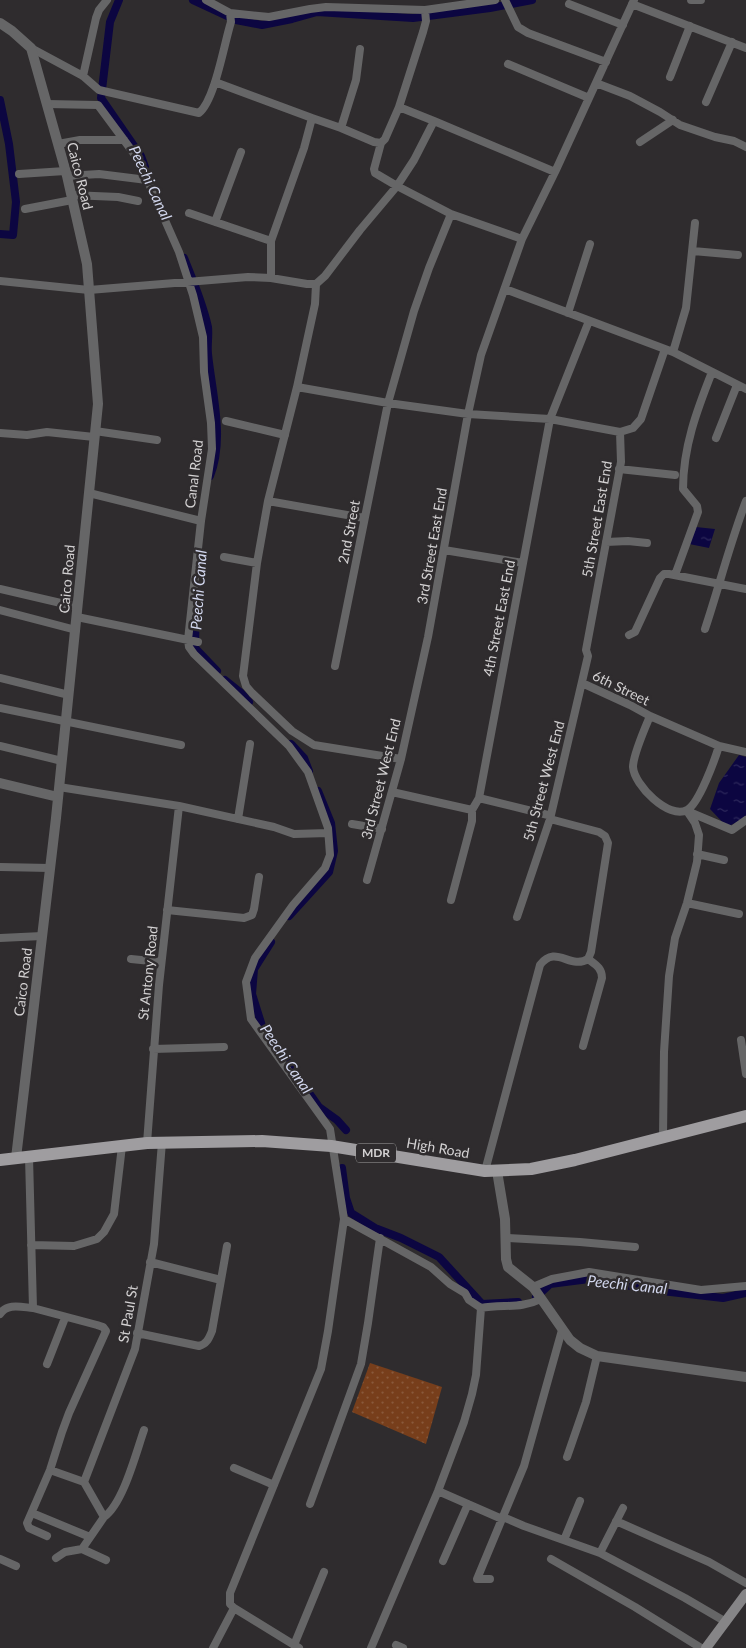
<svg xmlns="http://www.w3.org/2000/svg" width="746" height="1648" viewBox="0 0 746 1648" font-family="Lato,sans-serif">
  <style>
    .park { fill: url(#park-dots) }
    .water { fill: url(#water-ripples) }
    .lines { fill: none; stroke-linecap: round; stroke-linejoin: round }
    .canal { stroke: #0c0641; stroke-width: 8 }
    .minor { stroke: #666667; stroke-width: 8 }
    .tertiary { stroke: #666667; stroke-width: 10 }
    .secondary { stroke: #868587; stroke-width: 10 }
    .primary { stroke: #9f9da0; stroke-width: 12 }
    .labels { text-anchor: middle; stroke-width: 5; stroke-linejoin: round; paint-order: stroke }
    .shield { fill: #2f2c2e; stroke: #a2a0a1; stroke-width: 1 }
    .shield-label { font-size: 12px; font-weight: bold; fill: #d3d1d2 }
    .street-label { font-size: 14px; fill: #d3d1d2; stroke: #2f2c2e }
    .water-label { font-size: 15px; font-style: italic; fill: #d2d7ee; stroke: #2f2c2e }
  </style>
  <defs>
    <pattern id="park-dots" width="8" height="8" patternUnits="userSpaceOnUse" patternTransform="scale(1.25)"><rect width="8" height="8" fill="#773e1b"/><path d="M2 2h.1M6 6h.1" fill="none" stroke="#89593b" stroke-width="1.8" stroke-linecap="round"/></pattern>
    <pattern id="water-ripples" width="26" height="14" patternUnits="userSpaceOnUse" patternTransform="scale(1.25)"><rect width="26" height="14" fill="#0c0641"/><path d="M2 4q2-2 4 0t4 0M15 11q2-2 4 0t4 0" fill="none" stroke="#2e295c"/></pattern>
  </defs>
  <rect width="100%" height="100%" fill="#2f2c2e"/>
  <path class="park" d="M370,1363L442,1387L426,1444L352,1412Z"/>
  <path class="water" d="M696,527L715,529L709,548L689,544Z
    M739,755L746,757V815L743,819L727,827L710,809L719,783Z"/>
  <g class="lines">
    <path class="canal" d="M119,0L110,22L101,98L141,156L145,167
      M193,0L236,20L262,25L292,19L317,12L413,18L490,8L532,0
      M0,100L9,144L16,202L13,235L0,234
      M184,258C193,280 203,304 208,327C209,336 207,345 208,354C212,394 225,438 210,476
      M196,596L195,648L217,671
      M225,680L240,692L249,702
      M291,744L304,758L309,771
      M289,916L329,872L334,851L331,823L318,791
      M271,942L254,969L252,994L262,1026L319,1107L337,1120L346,1130
      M342,1168L346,1198L351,1213L375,1228L401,1238L439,1257L482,1304L518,1302
      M536,1297L550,1284L589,1279L662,1291L723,1298L746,1293"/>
    <path class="minor" d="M206,0L230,13L269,17L310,9L326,7L425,10L426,21L423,32L399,107L434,121L414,160L397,186L375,173L374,169L381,143
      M505,0L518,27L528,33L606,62
      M691,0H701
      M569,4L623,25
      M632,4L746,48
      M425,10L495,0
      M31,48L83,76L99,90L199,113C215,100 224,44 231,22L230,13
      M508,64L589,98
      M83,76L96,18L99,10L107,0
      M670,77L690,26
      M596,83L630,96L660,112L680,125L715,137L734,141L746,147
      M706,102L732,42
      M47,104L98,105L138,159L179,252L193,295L203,337L204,372L211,423L212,449L201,521L188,640L189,647L194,654L289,746L308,772L328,828L330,855L325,868L293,905L255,958L246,982L251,1019L330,1129L344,1219L328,1331L321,1369L230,1593V1604L234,1608L213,1648
      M312,118L341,128L374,142L381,143L385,139L399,107
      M434,121L555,172
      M341,128L356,80L360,49
      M640,142L673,120
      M58,144L80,140H124
      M19,174L65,171
      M67,176L99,174L147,180
      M71,195L118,197L138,201
      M25,209L72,200
      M189,213L271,241L304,148L312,118L215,82
      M451,214L522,239
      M215,222L241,152
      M271,241V278
      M693,251L738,255
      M0,281L89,290L248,277L271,278L307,284H316
      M505,289L673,352L746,389
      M568,313L590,244
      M673,352L686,308L695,223
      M297,387L315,304L316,284L325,276L360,230L397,186L451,214L429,268L414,311L388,403L335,666
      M226,421L285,435
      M95,431L157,440
      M620,432L633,428L641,419L665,349
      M0,433L27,435L47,432L94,437
      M716,438L737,385
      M619,469L675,475
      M89,493L201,521
      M268,501L297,387L388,403L468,414L550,419L479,798L472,810V821L451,900
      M364,518L268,501L257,563L243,676L246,686L252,693L292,731L314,745L401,759
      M606,542L628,541L647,543
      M444,550L523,563
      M224,557L257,563
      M675,575L698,512L697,506L683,489C683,447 697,410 712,372
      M0,589L78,607
      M0,610L76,630
      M77,617L198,642
      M705,629C719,587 730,543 746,501
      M629,635L635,632L660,578L664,574H669L746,589
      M0,678L69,695
      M582,683L630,705L650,716C645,728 633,755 633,767C634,785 669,820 687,810C699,804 715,759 719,746L650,716
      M0,708L181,745
      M0,746L62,761
      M719,746L746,752
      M59,787L179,806L274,827L294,834L328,833
      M392,792L472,810
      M479,798L548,815L550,819L599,832L605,836L608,843L591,952L588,959C570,970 556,944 540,965L485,1171
      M687,811L732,830L746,820
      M238,819L250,744
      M352,824L382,829
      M697,854L724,860
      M0,867L50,868
      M367,880L401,759L428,637L468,414L481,355L522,239L555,172L634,0
      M687,903L739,914
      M167,910L244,918L252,915L254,909L259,877
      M517,917L550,819L588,656L586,650L621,462L620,432L550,419L589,321
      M0,938L42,936
      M131,959L161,962
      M741,1040L746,1074
      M583,1046L602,978C602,968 596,965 588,959
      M153,1049L224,1047
      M663,1137L664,1052L669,976L675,938L687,903L697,862L699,835L695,823L687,811
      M147,1143L159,985L179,806
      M344,1219L431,1267L450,1284L465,1293L469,1300L481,1308L476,1375L472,1394L464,1422L438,1491L371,1648
      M506,1238L580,1242L635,1247
      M31,1245L74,1246L97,1239L104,1232L114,1214L122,1146
      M150,1262L221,1280
      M533,1287L552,1279L589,1272L701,1290L746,1286
      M33,1308L97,1325L103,1327L106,1331L69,1413L62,1432L50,1470L27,1523L29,1528L47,1536
      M481,1308C503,1304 521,1309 541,1299
      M0,1314C7,1303 21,1307 33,1308L29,1157
      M137,1333L199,1346C207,1344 209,1338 212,1331L227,1246
      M47,1364L65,1318
      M567,1457L586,1402L597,1356
      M234,1468L274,1485
      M50,1470L84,1482L104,1517L82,1549L65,1552L56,1558
      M84,1482L135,1349L154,1244L162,1142
      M438,1491L502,1519
      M310,1504L361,1364L368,1323L380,1238
      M32,1513L90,1537
      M104,1517C123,1504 136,1453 144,1430
      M503,1517L524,1526L600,1553L685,1598L726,1622
      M616,1521L709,1562L746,1583
      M564,1540L580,1501
      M82,1549L106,1560
      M600,1553L623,1508
      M0,1559L16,1566
      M551,1559L635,1607L701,1648
      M443,1561L468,1504
      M490,1579H477L524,1466L562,1330
      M234,1608L299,1648
      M294,1645L324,1572
      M396,1645L403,1648"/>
    <path class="tertiary" d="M0,23L12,31L31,48L67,176L87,264L98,404L56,818L16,1158
      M0,783L58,797
      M497,1171L505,1219L506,1259L508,1267L533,1287L570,1340L580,1348L597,1356L746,1377"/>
    <path class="secondary" d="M706,1648L746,1594"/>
    <path class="primary" d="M0,1160L147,1143L262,1141L331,1146L485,1171L531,1169L575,1160L746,1116"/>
  </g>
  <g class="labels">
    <rect class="shield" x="356" y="1143.5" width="40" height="19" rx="4"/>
    <g class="shield-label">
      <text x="376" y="1157">MDR</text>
    </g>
    <g class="street-label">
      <text transform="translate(80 176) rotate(76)" y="5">Caico Road</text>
      <text transform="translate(194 474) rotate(-83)" y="5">Canal Road</text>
      <text transform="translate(597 519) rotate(-80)" y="5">5th Street East End</text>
      <text transform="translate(349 532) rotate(-79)" y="5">2nd Street</text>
      <text transform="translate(432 546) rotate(-80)" y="5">3rd Street East End</text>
      <text transform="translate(67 579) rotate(-85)" y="5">Caico Road</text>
      <text transform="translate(499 618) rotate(-79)" y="5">4th Street East End</text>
      <text transform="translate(621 688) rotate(26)" y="5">6th Street</text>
      <text transform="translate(381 779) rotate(-76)" y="5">3rd Street West End</text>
      <text transform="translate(544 781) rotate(-75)" y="5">5th Street West End</text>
      <text transform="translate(148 973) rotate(-84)" y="5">St Antony Road</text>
      <text transform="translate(23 982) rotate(-83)" y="5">Caico Road</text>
      <text transform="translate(438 1148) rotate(10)" y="5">High Road</text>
      <text transform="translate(128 1314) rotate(-80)" y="5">St Paul St</text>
    </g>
    <g class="water-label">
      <text transform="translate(150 183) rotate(65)" y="5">Peechi Canal</text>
      <text transform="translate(199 590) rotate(-86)" y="5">Peechi Canal</text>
      <text transform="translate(286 1059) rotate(56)" y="5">Peechi Canal</text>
      <text transform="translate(627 1285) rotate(6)" y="5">Peechi Canal</text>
    </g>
  </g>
</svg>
